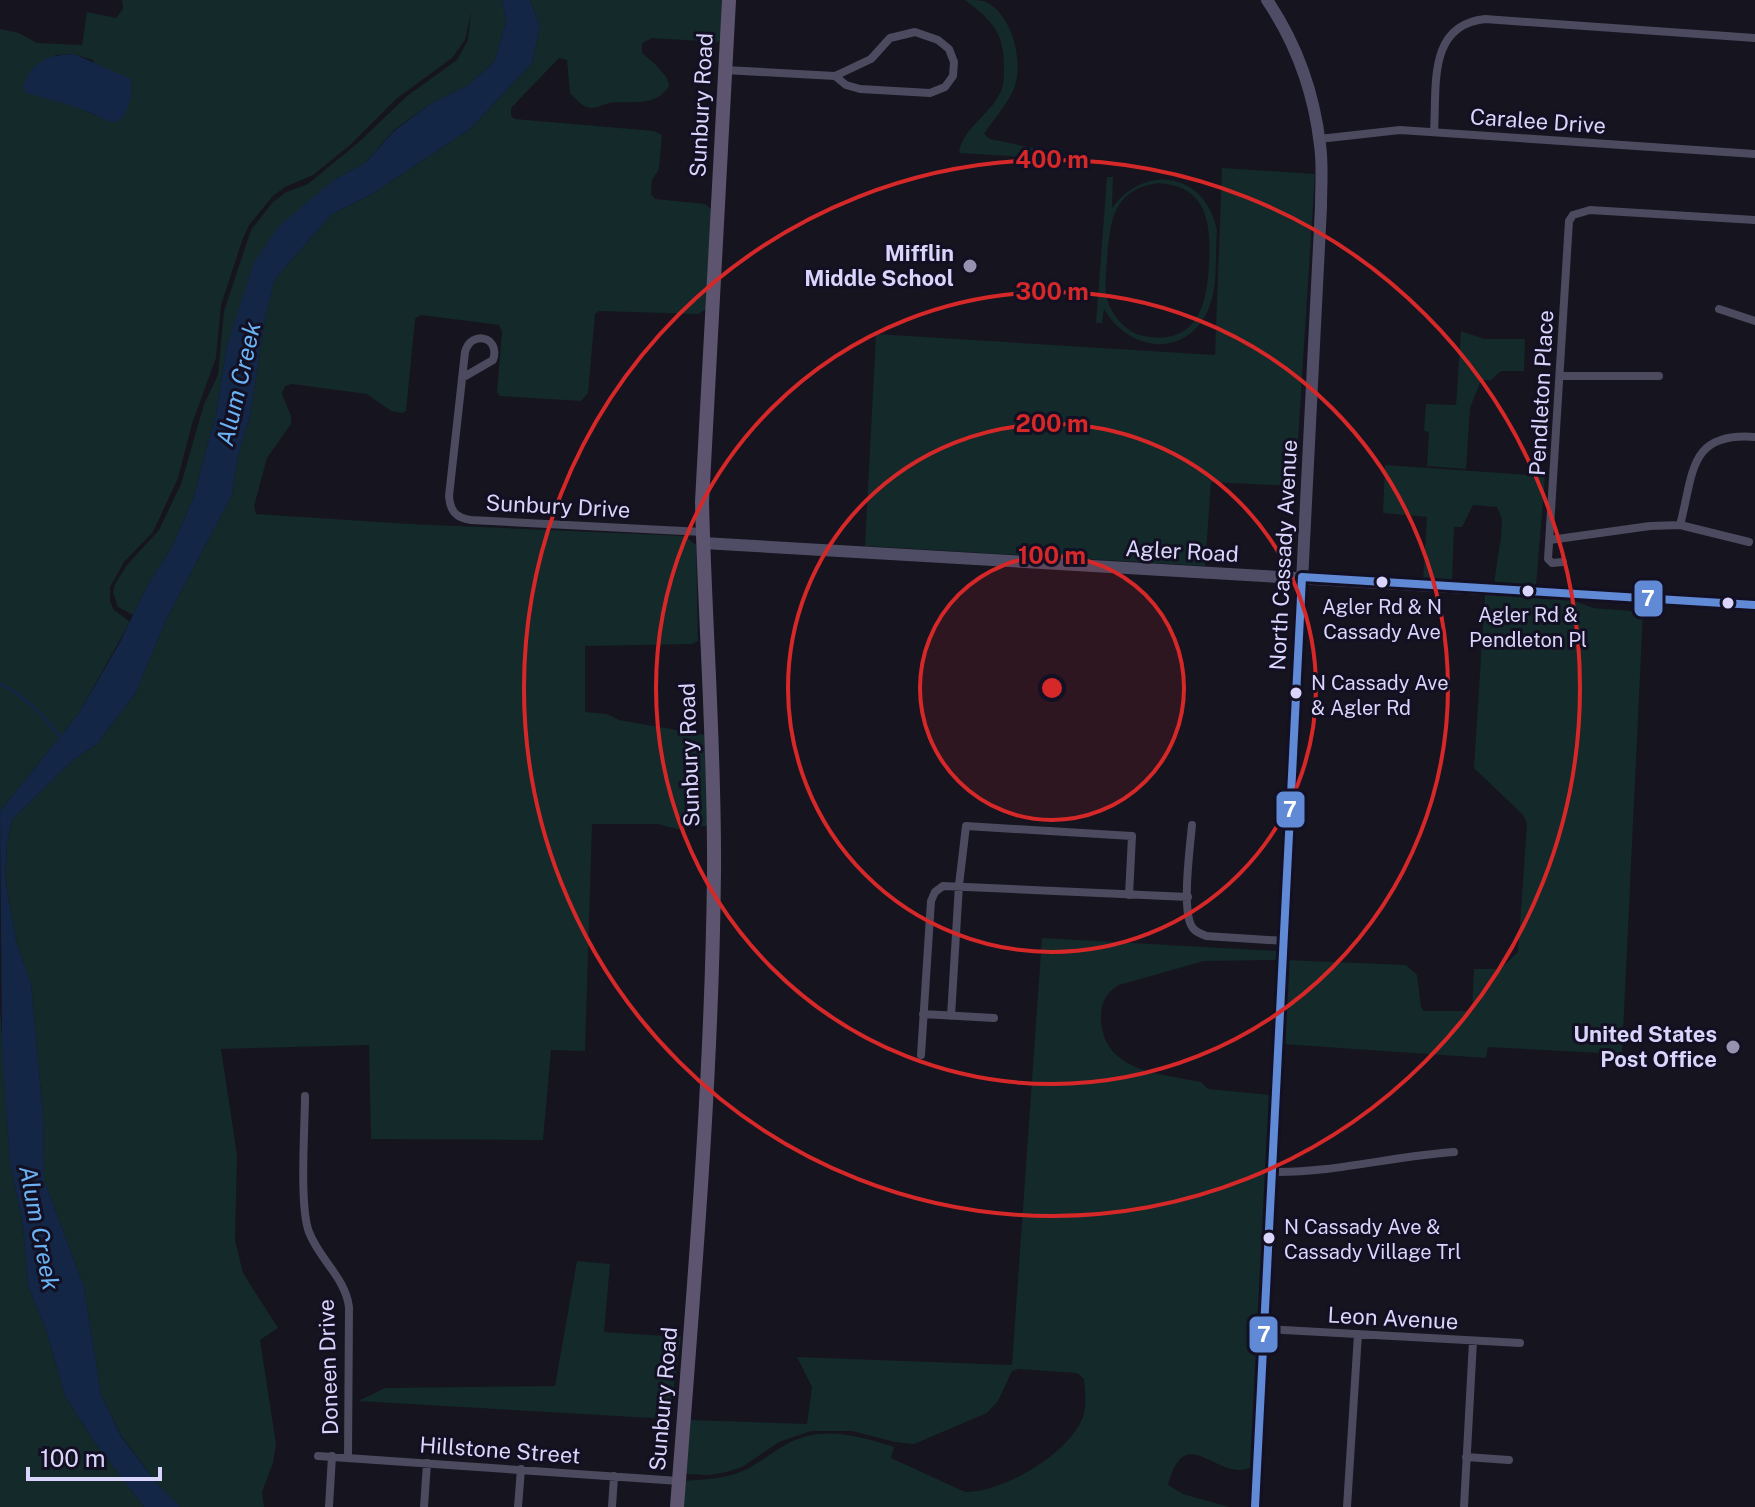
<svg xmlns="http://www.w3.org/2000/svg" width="1755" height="1507" viewBox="0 0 1755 1507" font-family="'Public Sans',sans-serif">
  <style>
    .green { fill: #13292a; fill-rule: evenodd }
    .water { fill: #142645 }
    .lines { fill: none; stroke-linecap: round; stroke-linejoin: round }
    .stream { stroke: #142645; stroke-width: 3 }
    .street { stroke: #4b4a5e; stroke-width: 8 }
    .secondary { stroke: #4e4d65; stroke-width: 12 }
    .primary { stroke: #5d546f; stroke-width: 14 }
    .bus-1-casing { stroke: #131023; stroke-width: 14 }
    .bus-1 { stroke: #6089d6; stroke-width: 8 }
    .ring { fill: none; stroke: #d62828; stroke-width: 4 }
    .poi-dot { fill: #9591af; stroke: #131023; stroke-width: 3 }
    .bus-dot { fill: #dad5fc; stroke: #131023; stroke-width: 3 }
    .labels { text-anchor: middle; stroke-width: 6; stroke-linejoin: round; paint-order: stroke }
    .bus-label { font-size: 20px; fill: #dad5fc; stroke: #131023 }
    .street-label { font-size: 22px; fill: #dad5fc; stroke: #131023 }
    .poi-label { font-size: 22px; font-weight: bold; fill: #dad5fc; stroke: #131023; text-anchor: end }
    .water-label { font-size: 24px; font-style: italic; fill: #6bb3f4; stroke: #131023 }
    .centre { fill: #d62828; stroke: #131023; stroke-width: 4 }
    .ring-label { font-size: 24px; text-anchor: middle; font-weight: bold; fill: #d62828; stroke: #131023; stroke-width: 6; stroke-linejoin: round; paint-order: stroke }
    .line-badge { stroke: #131023; stroke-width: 3 }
    .badge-label { font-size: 22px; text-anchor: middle; font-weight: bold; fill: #fff }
  </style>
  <rect width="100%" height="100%" fill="#16141f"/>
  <path class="green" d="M122,0H502L506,22L495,61L467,86L430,104L394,130L365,163L334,180L227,346L216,414L193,499L173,545L146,588L133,615L118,607L113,592L115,584L127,565L159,530L181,484L204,404L218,375L224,311L251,230L272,203L286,192L308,184L359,142L407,96L457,60L468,40L471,12L465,40L452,58L396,99L349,146L313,175L285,187L273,196L249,225L242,241L221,305L216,358L192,424L178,478L153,532L124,562L110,587V601L113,609L130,622L79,713L0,811V29L19,33L37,43L82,45L87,12L116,18L123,9ZM73,54L93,60L113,122L86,111L55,55Z
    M530,0H722L721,38L718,42L652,38L642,43V53L655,64L667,78L669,86C656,108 632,100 610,103C604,104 597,108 591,108C582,107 576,99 570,93L567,60L559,58L511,108V116L515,119L654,131L662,135L659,169L652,180L651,194L655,199L705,204L711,209L706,309L699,314L599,311L595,314L588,393L581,401L500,396L497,392L502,332L499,325L421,315L415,319L406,411L402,413L391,411L367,394L292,384L285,386L282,394L291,416V424L267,458L254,506L256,514L410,524L685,536L696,545L698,641L692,644L585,646V712L607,714L619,720L705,735L708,826H692L681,830L658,824H592L585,1051L551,1050L543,1140L371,1139L369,1045L221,1049L237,1155L235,1240L243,1273L278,1328L260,1340L276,1444L273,1463L262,1492L264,1507H180L158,1485L121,1435L101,1395L84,1287L44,1180L43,1116L31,983L17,945L5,879L7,842L12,820L73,760L97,744L135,694L167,618L232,495L238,456L250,416L266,314L275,279L331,215L372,194L470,129L532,63L540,27Z
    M965,0C970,0 979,0 984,1C1013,13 1025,65 1013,91C1006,106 993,120 984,134L990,139L1043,150L1062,159L959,153C962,130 987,116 998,97C1004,87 1004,78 1004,67C1004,31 991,20 965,0Z
    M1222,168L1315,174L1295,486L1211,482L1205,566L865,546L876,334L1215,355Z
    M1107,177H1113L1112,208C1145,163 1205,172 1217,230C1215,251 1218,286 1210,305C1190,359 1130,354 1104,309L1102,323H1096ZM1158,183C1208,186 1211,224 1209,264C1207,302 1199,343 1149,337C1131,335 1120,324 1111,309C1103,294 1106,277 1107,261C1110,222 1112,190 1158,183Z
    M1461,331L1484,339H1525L1524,371H1501L1491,380H1481L1470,408L1466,469L1427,466L1429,432L1424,431L1426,404L1456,405Z
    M1385,465L1545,476L1536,586L1494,583L1501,537L1502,519L1497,507L1473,505L1462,527H1454L1452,582L1423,581L1427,517L1383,513Z
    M1485,594L1572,600L1593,608L1643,612L1622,1054L1488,1047L1486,1058L1282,1044L1286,960L1406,965L1417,975L1421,1007L1424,1011H1472L1474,969H1500L1518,952L1527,824L1523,815L1474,768Z
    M1042,938L1277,951L1276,960L1204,961L1119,985C1107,992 1101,1001 1101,1016C1101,1072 1159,1073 1201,1082L1208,1089L1271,1095L1252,1467C1217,1484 1186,1418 1168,1485L1183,1494L1229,1507H684L685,1481C706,1479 728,1479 747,1469C768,1458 783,1442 807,1436C836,1429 866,1438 894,1447L891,1458L965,1492C1004,1492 1069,1454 1083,1417C1087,1405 1085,1390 1084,1379L1077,1373L1019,1369L1012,1371L998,1401L987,1413L914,1444L895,1442L852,1431H811L779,1442L742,1467L727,1472L710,1475L686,1474L690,1420L807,1424L812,1387L797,1357L1012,1365Z
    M0,1008L10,1164L23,1225L28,1286L46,1330L65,1396L95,1443L144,1507H0Z
    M577,1261L610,1264L604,1332L681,1337L669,1419L358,1401L385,1388L555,1386Z"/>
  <path class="water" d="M502,0H530L540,27L532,63L470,129L372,194L331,215L275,279L266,314L250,416L238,456L232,495L167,618L135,694L97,744L73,760L12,820L7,842L5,879L17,945L31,983L43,1116L44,1180L84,1287L101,1395L121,1436L158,1485L180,1507H144L95,1443L65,1396L46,1330L28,1286L23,1225L10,1164L2,1048L0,811L79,713L120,642L146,588L173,545L193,499L216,414L227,346L254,262L279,226L334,180L365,163L394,131L430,104L467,86L495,61L506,22Z
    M74,54L131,79C133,90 129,123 112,122C105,121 95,114 89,112C69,104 47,99 27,93L23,87C31,61 48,55 74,54Z"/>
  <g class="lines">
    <path class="stream" d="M0,684C26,696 42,714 60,737"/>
    <path class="street" d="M725,70L835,76L871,59L890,38L915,32L938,40L949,49L954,62L953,76L945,87L930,93L860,89L846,85L835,76
      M1434,132C1437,87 1427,25 1485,19L1755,38
      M1319,139L1400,130L1755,154
      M1719,309L1755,321
      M1561,376H1659
      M462,378L493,360C501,337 471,329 465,352L449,496C450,511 456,518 471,520L703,532
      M1680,525C1694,473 1688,432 1755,437
      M1550,540L1650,526L1680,525L1749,542
      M1563,562L1552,563L1548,559L1569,221L1573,215L1590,210L1755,220
      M1192,825C1190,847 1182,907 1191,925C1194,932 1200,933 1206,936L1284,941
      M923,1014L994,1018
      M951,1016L959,885L966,826L1132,836L1129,895
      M921,1055L931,901L935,892L943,886L1188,897
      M305,1096C305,1127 299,1206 309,1232C319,1259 345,1277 349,1307L348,1457
      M1273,1172C1334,1173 1393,1156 1454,1152
      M1264,1329L1520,1343
      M318,1456L679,1481
      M1466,1457L1509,1460
      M329,1507L332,1456
      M424,1507L427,1463
      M518,1507L521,1469
      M612,1507L614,1476
      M1347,1507L1358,1334
      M1464,1507L1473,1341"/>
    <path class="secondary" d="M703,543L1755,605
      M1255,1507L1321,207C1321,186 1323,165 1320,145C1314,93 1296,43 1267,0"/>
    <path class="primary" d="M677,1507C693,1295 712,1084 714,872C715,749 705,625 702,502L729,0"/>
    <g class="bus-1-casing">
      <path id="bus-1" d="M1302,577L1755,605
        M1255,1507L1302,577"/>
    </g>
    <use href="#bus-1" class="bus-1"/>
  </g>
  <circle cx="1052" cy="688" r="132" fill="#d62828" fill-opacity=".12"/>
  <g class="ring">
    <circle cx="1052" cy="688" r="132"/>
    <circle cx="1052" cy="688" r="264"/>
    <circle cx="1052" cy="688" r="396"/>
    <circle cx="1052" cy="688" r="528"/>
  </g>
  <g class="poi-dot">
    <circle cx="970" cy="266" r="8"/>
    <circle cx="1733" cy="1047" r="8"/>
  </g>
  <g class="bus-dot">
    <circle cx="1382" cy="582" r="7"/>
    <circle cx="1528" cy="591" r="7"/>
    <circle cx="1728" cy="603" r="7"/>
    <circle cx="1296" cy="693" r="7"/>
    <circle cx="1269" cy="1238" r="7"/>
  </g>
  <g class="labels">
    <g class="bus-label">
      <text x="1382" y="614">Agler Rd &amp; N<tspan x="1382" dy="25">Cassady Ave</tspan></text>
      <text x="1528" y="622">Agler Rd &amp;<tspan x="1528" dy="25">Pendleton Pl</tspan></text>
      <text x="1311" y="690" text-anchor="start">N Cassady Ave<tspan x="1311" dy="25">&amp; Agler Rd</tspan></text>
      <text x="1284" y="1234" text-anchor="start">N Cassady Ave &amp;<tspan x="1284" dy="25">Cassady Village Trl</tspan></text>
    </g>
    <g class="street-label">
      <text transform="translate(701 105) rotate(-87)" y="8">Sunbury Road</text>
      <text transform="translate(1538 121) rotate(4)" y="8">Caralee Drive</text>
      <text transform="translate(1541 393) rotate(-87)" y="8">Pendleton Place</text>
      <text transform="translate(558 506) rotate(3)" y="8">Sunbury Drive</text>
      <text transform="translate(1182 551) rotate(3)" y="8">Agler Road</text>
      <text transform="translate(1283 555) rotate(-87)" y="8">North Cassady Avenue</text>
      <text transform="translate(689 755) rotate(-92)" y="8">Sunbury Road</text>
      <text transform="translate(1393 1318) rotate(3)" y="8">Leon Avenue</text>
      <text transform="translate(328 1367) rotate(-92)" y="8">Doneen Drive</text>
      <text transform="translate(663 1399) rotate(-85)" y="8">Sunbury Road</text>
      <text transform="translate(500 1450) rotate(4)" y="8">Hillstone Street</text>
    </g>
    <g class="poi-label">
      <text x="954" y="261">Mifflin<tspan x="954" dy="25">Middle School</tspan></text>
      <text x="1717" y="1042">United States<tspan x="1717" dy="25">Post Office</tspan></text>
    </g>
    <g class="water-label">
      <text transform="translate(239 384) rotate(-77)" y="8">Alum Creek</text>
      <text transform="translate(39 1228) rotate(79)" y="8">Alum Creek</text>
    </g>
  </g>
  <circle cx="1052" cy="688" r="12" class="centre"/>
  <g class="ring-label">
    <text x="1052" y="168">400 m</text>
    <text x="1052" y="300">300 m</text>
    <text x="1052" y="432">200 m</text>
    <text x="1052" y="564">100 m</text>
  </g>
  <g class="line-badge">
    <rect x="1633" y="579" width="31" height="39" rx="8" fill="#6089d6"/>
    <rect x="1275" y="790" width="31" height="39" rx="8" fill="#6089d6"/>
    <rect x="1248" y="1315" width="31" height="39" rx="8" fill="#6089d6"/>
  </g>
  <g class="badge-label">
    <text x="1648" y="606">7</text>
    <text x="1290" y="817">7</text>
    <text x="1264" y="1342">7</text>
  </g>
  <path d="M28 1467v12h132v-12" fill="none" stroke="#dad5fc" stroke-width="4"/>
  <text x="40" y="1467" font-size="24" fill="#dad5fc" stroke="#131023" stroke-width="6" paint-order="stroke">100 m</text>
</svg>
